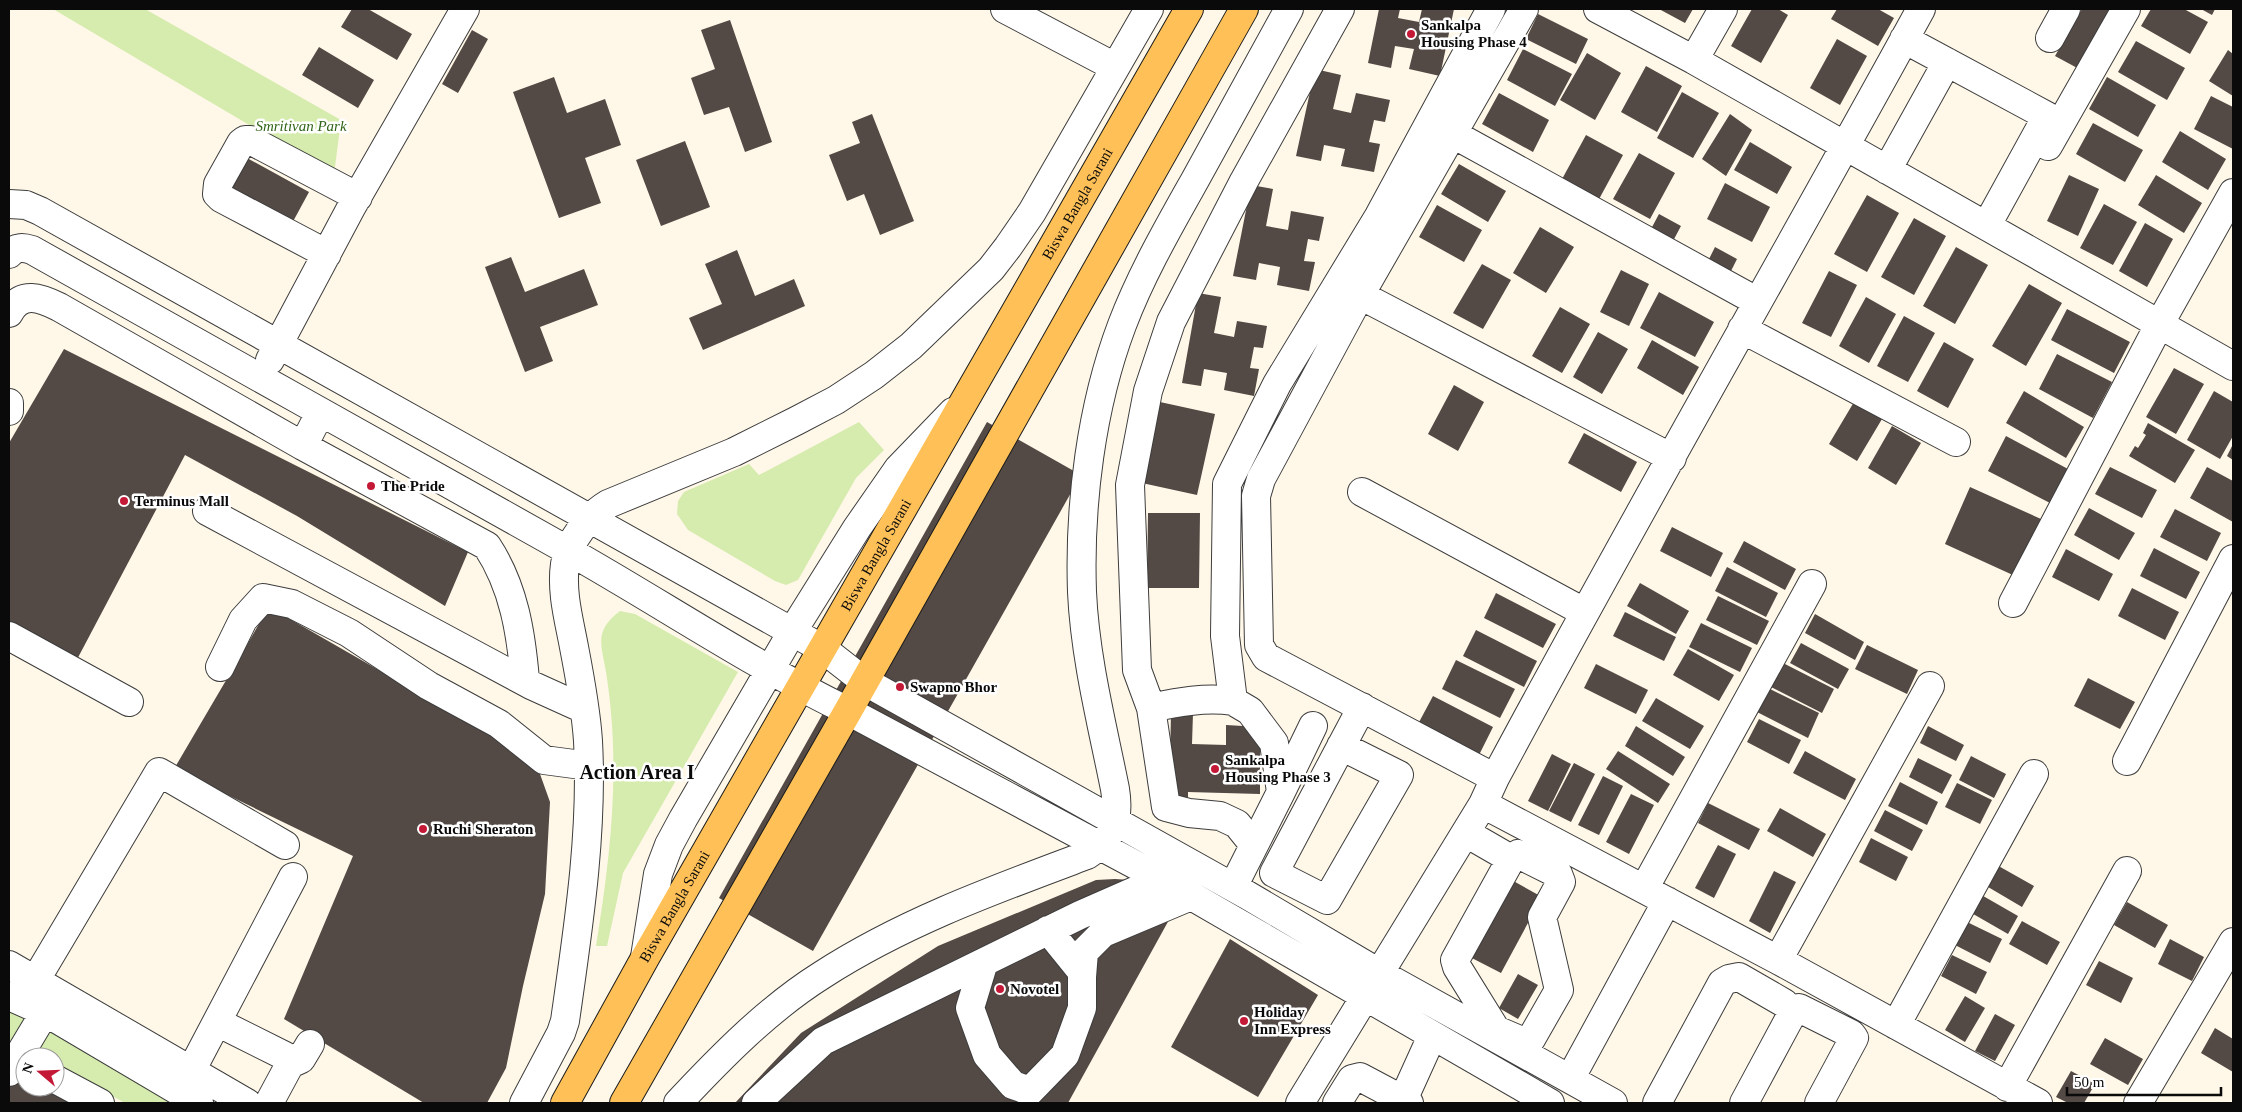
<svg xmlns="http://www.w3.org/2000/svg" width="2242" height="1112" viewBox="0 0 2242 1112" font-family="Georgia,serif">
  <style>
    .green { fill: #d6ecae }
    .building { fill: #534945 }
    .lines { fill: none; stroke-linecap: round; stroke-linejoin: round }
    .minor-casing { stroke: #3d3d3d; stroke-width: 30 }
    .major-casing { stroke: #1b1b1b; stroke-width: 30 }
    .minor { stroke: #fff; stroke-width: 28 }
    .major { stroke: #ffc157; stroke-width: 28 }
    .poi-dot { fill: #c31836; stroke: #fff; stroke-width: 2 }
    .labels { text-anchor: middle; stroke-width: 5; stroke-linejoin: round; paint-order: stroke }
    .poi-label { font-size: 15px; font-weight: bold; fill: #0a0a0a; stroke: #fff; text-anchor: start }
    .park-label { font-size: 15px; font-style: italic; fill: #316517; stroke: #fff }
    .street-label { font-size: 15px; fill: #0a0a0a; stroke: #fff }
    .district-label { font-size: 20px; font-weight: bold; fill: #0a0a0a; stroke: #fff }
  </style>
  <rect width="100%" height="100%" fill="#fff7e7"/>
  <path class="green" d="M53,9H145L341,120L334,175Z
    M859,422L884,450L856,478L798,580L786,585L775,581L688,530L677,514L678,501L684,492L749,464L759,475Z
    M620,611L635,614L738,672L623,873L607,946H596C611,853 621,766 606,672C601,643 594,631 620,611Z
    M9,1008L175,1103H125L55,1064V1057H42L9,1039Z"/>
  <path class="building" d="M352,9H368L412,34L397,60L341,27Z
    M1379,9H1400L1398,18L1419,22L1422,9H1454L1440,76L1409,69L1414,49L1395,46L1391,68L1368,63Z
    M1659,9H1693L1685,23Z
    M1752,9H1778L1788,15L1761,63L1731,46Z
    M1837,9H1878L1894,18L1878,46L1831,19Z
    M2082,9H2108L2114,12L2081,70L2055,56Z
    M2151,9H2184L2208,22L2190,54L2141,26Z
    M2201,9H2215L2212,15Z
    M1538,14L1588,39L1576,64L1526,39Z
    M730,20L772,142L745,152L729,107L704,115L691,78L715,69L701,30Z
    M472,30L488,39L458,93L442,84Z
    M1837,39L1867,56L1840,105L1810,88Z
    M2136,41L2185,68L2167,100L2118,72Z
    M319,47L374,80L358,108L302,75Z
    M1523,49L1572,74L1555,106L1507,80Z
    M2228,50L2233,54V96L2209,81Z
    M1587,53L1621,73L1595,120L1560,100Z
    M1646,66L1682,86L1657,132L1621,112Z
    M1315,69L1341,75L1333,109L1351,113L1356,93L1390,100L1385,122L1374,120L1369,142L1380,144L1374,172L1341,166L1345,149L1324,145L1321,161L1296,156Z
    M554,77L567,113L605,99L621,145L585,158L601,203L559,218L513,92Z
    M2107,77L2156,105L2138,137L2089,109Z
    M1682,92L1719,113L1693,158L1657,138Z
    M1499,93L1549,120L1533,152L1482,124Z
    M2211,96L2233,107V149L2194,129Z
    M872,114L914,221L880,235L864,194L847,201L829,155L860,143L852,122Z
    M1730,114L1752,130L1726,176L1702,159Z
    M2093,123L2143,150L2125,182L2076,154Z
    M2180,131L2226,159L2208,190L2162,162Z
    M1586,135L1623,155L1598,201L1561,181Z
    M685,141L710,207L661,226L636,160Z
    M1750,142L1792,167L1777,194L1734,170Z
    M1639,153L1675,173L1650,219L1613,199Z
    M247,158L309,192L290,227L229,191Z
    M1459,164L1506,191L1488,222L1441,194Z
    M2069,175L2099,189L2078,236L2047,221Z
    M2156,175L2202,203L2184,233L2138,205Z
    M1725,183L1770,207L1752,242L1707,219Z
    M1251,185L1273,189L1266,226L1288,230L1291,211L1324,217L1319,241L1308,239L1304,261L1315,262L1309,291L1277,285L1280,267L1259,263L1256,280L1233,276Z
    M1867,195L1899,213L1867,272L1834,254Z
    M2104,204L2137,222L2113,265L2080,248Z
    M1437,205L1482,230L1464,262L1419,237Z
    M1659,214L1681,226L1673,241L1651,229Z
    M1914,218L1946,236L1914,295L1881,277Z
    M2145,223L2173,239L2147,287L2119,271Z
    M1540,227L1574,247L1546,293L1513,273Z
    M1715,247L1737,259L1728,277L1706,265Z
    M1956,247L1988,265L1955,324L1923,306Z
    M737,250L755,296L794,279L805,306L703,350L689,318L722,304L705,264Z
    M511,257L525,292L584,269L598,305L540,327L553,361L525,372L485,267Z
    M1482,264L1511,280L1483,329L1453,313Z
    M1621,270L1649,284L1629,326L1600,312Z
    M1829,271L1857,285L1831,337L1802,323Z
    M2029,284L2062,303L2026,366L1992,346Z
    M1659,292L1714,322L1695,357L1640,328Z
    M1198,293L1221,297L1214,333L1234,337L1237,321L1267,326L1263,348L1254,347L1250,368L1259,369L1254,396L1224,390L1227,373L1204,369L1201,386L1182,383Z
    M1866,297L1896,314L1869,363L1839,346Z
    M1560,307L1590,324L1562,373L1532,356Z
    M2067,309L2130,342L2114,373L2051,340Z
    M1904,316L1935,333L1908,382L1877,366Z
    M1598,332L1628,349L1602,394L1573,377Z
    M1652,340L1699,367L1683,395L1637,368Z
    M1944,342L1974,359L1948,408L1917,391Z
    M64,349L468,552L445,606L297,516L185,455L73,667L9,627V443Z
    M2057,354L2112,382L2093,418L2039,389Z
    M2174,368L2204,384L2176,434L2146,417Z
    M1454,385L1484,402L1458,451L1428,434Z
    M2024,391L2084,427L2066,458L2006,423Z
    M2214,391L2233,402V436L2220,459L2187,440Z
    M1160,402L1215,414L1197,495L1142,483Z
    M1854,402L1882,419L1857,461L1829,444Z
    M987,422L1081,475L813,951L719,898Z
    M2148,423L2195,450L2175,483L2129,456L2135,446L2138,448L2146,435L2143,433Z
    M1892,426L1921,443L1896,485L1868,468Z
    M1584,433L1637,462L1621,492L1568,463Z
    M2006,436L2068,469L2050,503L1988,471Z
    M2233,444V460L2227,456Z
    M2110,467L2157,490L2142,518L2095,494Z
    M2207,467L2233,481V522L2190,498Z
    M1970,487L2041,519L2015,576L1945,544Z
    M2089,508L2135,533L2119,560L2074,535Z
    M2175,509L2221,533L2207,561L2160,537Z
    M1148,513H1200L1199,588H1147Z
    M1672,527L1723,553L1711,577L1660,551Z
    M1744,541L1796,569L1785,590L1733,562Z
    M2154,548L2200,572L2186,599L2140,576Z
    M2066,549L2113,574L2099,601L2052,577Z
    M1727,567L1778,593L1766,617L1715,591Z
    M1640,583L1689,611L1676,634L1627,606Z
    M2132,588L2179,612L2165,640L2118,616Z
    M1496,593L1556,624L1543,648L1484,618Z
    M1718,596L1769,621L1757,645L1706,620Z
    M269,607L535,760L550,802L545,894L523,986L506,1068L487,1103H424L284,1019L353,856L174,769Z
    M1625,612L1676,637L1664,661L1613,636Z
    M1815,614L1864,642L1855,660L1805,633Z
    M1701,623L1752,648L1740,672L1689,647Z
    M1476,630L1537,661L1524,687L1463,656Z
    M1801,643L1849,669L1838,689L1790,663Z
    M1867,645L1918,670L1907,694L1855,669Z
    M1688,649L1734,675L1719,701L1673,675Z
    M1456,660L1515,689L1500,718L1442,689Z
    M1783,663L1834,689L1822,713L1771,687Z
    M1596,664L1648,690L1636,714L1584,688Z
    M2088,678L2135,702L2120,729L2074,706Z
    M1768,688L1819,713L1808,738L1757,712Z
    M1433,696L1493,727L1479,755L1418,724Z
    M1656,698L1704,726L1690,749L1642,721Z
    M1171,713H1193L1192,744L1226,745V725L1260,727V794L1188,792V805L1169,804Z
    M1759,719L1801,740L1789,764L1747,742Z
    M1636,726L1685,757L1673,776L1625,746Z
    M1928,726L1964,745L1956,761L1920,743Z
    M1618,751L1670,784L1658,803L1606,769Z
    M1805,751L1856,779L1845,800L1793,773Z
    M1552,754L1571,764L1548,811L1528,801Z
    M1971,756L2006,774L1994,798L1959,780Z
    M1918,758L1952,775L1942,794L1909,777Z
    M1574,763L1595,774L1571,822L1549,811Z
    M1603,776L1623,786L1599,835L1578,825Z
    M1900,782L1938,802L1927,825L1888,806Z
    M1957,783L1992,800L1980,824L1945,807Z
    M1631,794L1654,805L1629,854L1606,842Z
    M1708,803L1760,829L1749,850L1698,823Z
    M1780,808L1826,834L1813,857L1767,831Z
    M1885,810L1923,830L1912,851L1874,831Z
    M1871,838L1908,857L1896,881L1859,862Z
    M1718,845L1736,854L1714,898L1695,888Z
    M1995,864L2034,886L2022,907L1983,884Z
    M1774,871L1796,882L1770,933L1749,921Z
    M1508,878L1542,897L1501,973L1466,955Z
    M1115,879L1130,880L1175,909L1068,1103H735L801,1033L938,946L1096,880Z
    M1978,893L2018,916L2008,934L1968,911Z
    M2127,902L2168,925L2155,948L2114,925Z
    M2022,921L2060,942L2047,965L2009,944Z
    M1967,922L2002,939L1990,963L1955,945Z
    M1230,939L1318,995L1258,1097L1171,1047Z
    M2170,939L2204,957L2192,981L2158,964Z
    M1952,955L1987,972L1976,994L1941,976Z
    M2099,961L2133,978L2121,1003L2086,985Z
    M1518,974L1538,985L1518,1019L1499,1008Z
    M1965,996L1985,1008L1965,1042L1945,1030Z
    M1995,1014L2015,1025L1995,1061L1975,1051Z
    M2215,1028L2233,1039V1072L2201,1053Z
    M2105,1038L2143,1059L2128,1085L2090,1064Z
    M17,1070L25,1075V1087H46L74,1103H9V1085Z
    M2071,1071L2095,1084L2084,1103H2068L2056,1097Z"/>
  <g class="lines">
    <g class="minor-casing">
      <path id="minor" d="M1005,9L1115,67
        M1598,9L1694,60L2233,366
        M2050,38L2066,9
        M1904,39L2047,116L1987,225
        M1694,60L1723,9
        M1453,134L1758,302
        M2048,146L2126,9
        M1887,170L1947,62
        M9,204L26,205L40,211L823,649L864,681L1247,895L1379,973L1613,1103
        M9,254C16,247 22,247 32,250C210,351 389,449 567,550C661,603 751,664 848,711L1162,879L1550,1103
        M327,254L221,198L217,194L218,184L241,143L245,140H250L358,197
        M1360,295L1672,458
        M9,313C21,290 41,298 59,307L303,446L320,413
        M1742,329L1956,442
        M270,360L352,206L465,9
        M9,403V411
        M303,446L487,546C514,587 521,633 525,680
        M1362,492L1584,612
        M207,511L531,685L584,709
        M2013,603L2159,325L2233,193
        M9,636L129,702
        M220,667L243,620L263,598L292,604L349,633L429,686L499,724L544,760L589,766
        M1233,701C1206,697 1178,702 1151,708L1166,807L1189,813L1220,816L1237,824L1254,845
        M1151,708L1137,670L1130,485L1148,391L1171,322L1244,181L1340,9
        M1341,746L1399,775L1327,900L1274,873L1362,707
        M2127,761L2233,559
        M1495,778L1266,657L1259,645L1256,496L1261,479L1360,295L1524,9
        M1281,792L1313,726
        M1483,804L1778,960L2038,1103
        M1466,833L1511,859L1455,960L1457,967L1496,1030L1522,1041L1531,1039L1559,990L1542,917L1561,882L1558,874L1518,854L1511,859
        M1233,887L1281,792L1274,743L1250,711L1233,701L1225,636L1227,484L1277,384L1379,216L1491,9
        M1644,889L1812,584
        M1048,930L1082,972
        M645,957L658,874L669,845L683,819L792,632L857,528L898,469L953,412
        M1778,960L1930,686
        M984,962L970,1008L987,1055L1013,1085L1030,1091L1065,1055L1082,1008V977L1084,952L1103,933L1191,896
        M9,965L247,1103
        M35,981L159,772L285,845
        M9,996L45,1012L199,1103
        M217,1022L289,1058L290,1064L269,1103
        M1896,1025L2034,774
        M290,1064L301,1059L310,1044
        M191,1071L293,877
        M9,1072L45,1012
        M55,1079L100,1103
        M1570,1079L1667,901
        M2007,1087L2127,871
        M1403,1100L1432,1036
        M524,1103L561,1033L565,1021C578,929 593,834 588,741C586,710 580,678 574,647C569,620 561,592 565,564C569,541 588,516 608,504L734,452L796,421L836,400L874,375L911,346L991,269L1008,247L1032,212L1149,9
        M678,1103C721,1057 768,1009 822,975C904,922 996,889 1087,855C1113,838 1120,819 1115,789C1102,724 1085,658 1082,592C1079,505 1091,407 1122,325C1141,275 1168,228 1195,180C1226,123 1258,66 1289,9
        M756,1103L823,1041L1080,915L1162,879
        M1300,1103L1483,804L1495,778C1633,520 1780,266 1921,9
        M1337,1103L1352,1079L1360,1077L1409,1103
        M1657,1103L1722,983L1729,979L1739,977L1784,1003
        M1744,1103L1794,1010L1799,1008L1851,1034L1854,1038L1819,1103
        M2138,1103L2233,942"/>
    </g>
    <g class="major-casing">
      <g id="major">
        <path id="s1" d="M565,1103L645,958L1189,9"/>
        <path d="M624,1103L848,711L1244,9"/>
      </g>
    </g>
    <use href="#minor" class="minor"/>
    <use href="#major" class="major"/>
  </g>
  <g class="poi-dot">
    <circle cx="1411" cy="34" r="5"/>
    <circle cx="371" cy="486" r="5"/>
    <circle cx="124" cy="501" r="5"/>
    <circle cx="900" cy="687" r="5"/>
    <circle cx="1215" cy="769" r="5"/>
    <circle cx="423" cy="829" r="5"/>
    <circle cx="1000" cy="989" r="5"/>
    <circle cx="1244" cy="1021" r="5"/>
  </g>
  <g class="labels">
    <g class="poi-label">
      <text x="1421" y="30">Sankalpa<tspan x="1421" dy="17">Housing Phase 4</tspan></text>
      <text x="381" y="491">The Pride</text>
      <text x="134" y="506">Terminus Mall</text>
      <text x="910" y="692">Swapno Bhor</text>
      <text x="1225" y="765">Sankalpa<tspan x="1225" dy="17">Housing Phase 3</tspan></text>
      <text x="433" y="834">Ruchi Sheraton</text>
      <text x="1010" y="994">Novotel</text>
      <text x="1254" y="1017">Holiday<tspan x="1254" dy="17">Inn Express</tspan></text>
    </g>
    <g class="park-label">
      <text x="301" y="131">Smritivan Park</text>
    </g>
    <g class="street-label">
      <text dy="5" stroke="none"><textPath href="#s1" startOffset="1035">Biswa Bangla Sarani</textPath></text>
      <text dy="5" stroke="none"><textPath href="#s1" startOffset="630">Biswa Bangla Sarani</textPath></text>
      <text dy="5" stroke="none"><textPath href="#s1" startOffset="225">Biswa Bangla Sarani</textPath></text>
    </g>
    <g class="district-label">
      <text x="637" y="779">Action Area I</text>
    </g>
  </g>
  <rect width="2242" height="1112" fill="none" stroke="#0a0a0a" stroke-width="20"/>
  <g transform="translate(40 1072) rotate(289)"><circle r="24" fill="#ffffff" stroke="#9d9d9d"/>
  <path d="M0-4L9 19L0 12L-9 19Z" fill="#c31836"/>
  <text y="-8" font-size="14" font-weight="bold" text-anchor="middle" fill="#0a0a0a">N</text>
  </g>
  <path d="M2067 1087v8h154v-8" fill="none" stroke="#0a0a0a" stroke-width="2.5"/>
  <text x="2074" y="1087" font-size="15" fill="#0a0a0a" stroke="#ffffff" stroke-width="4" paint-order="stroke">50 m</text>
</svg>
